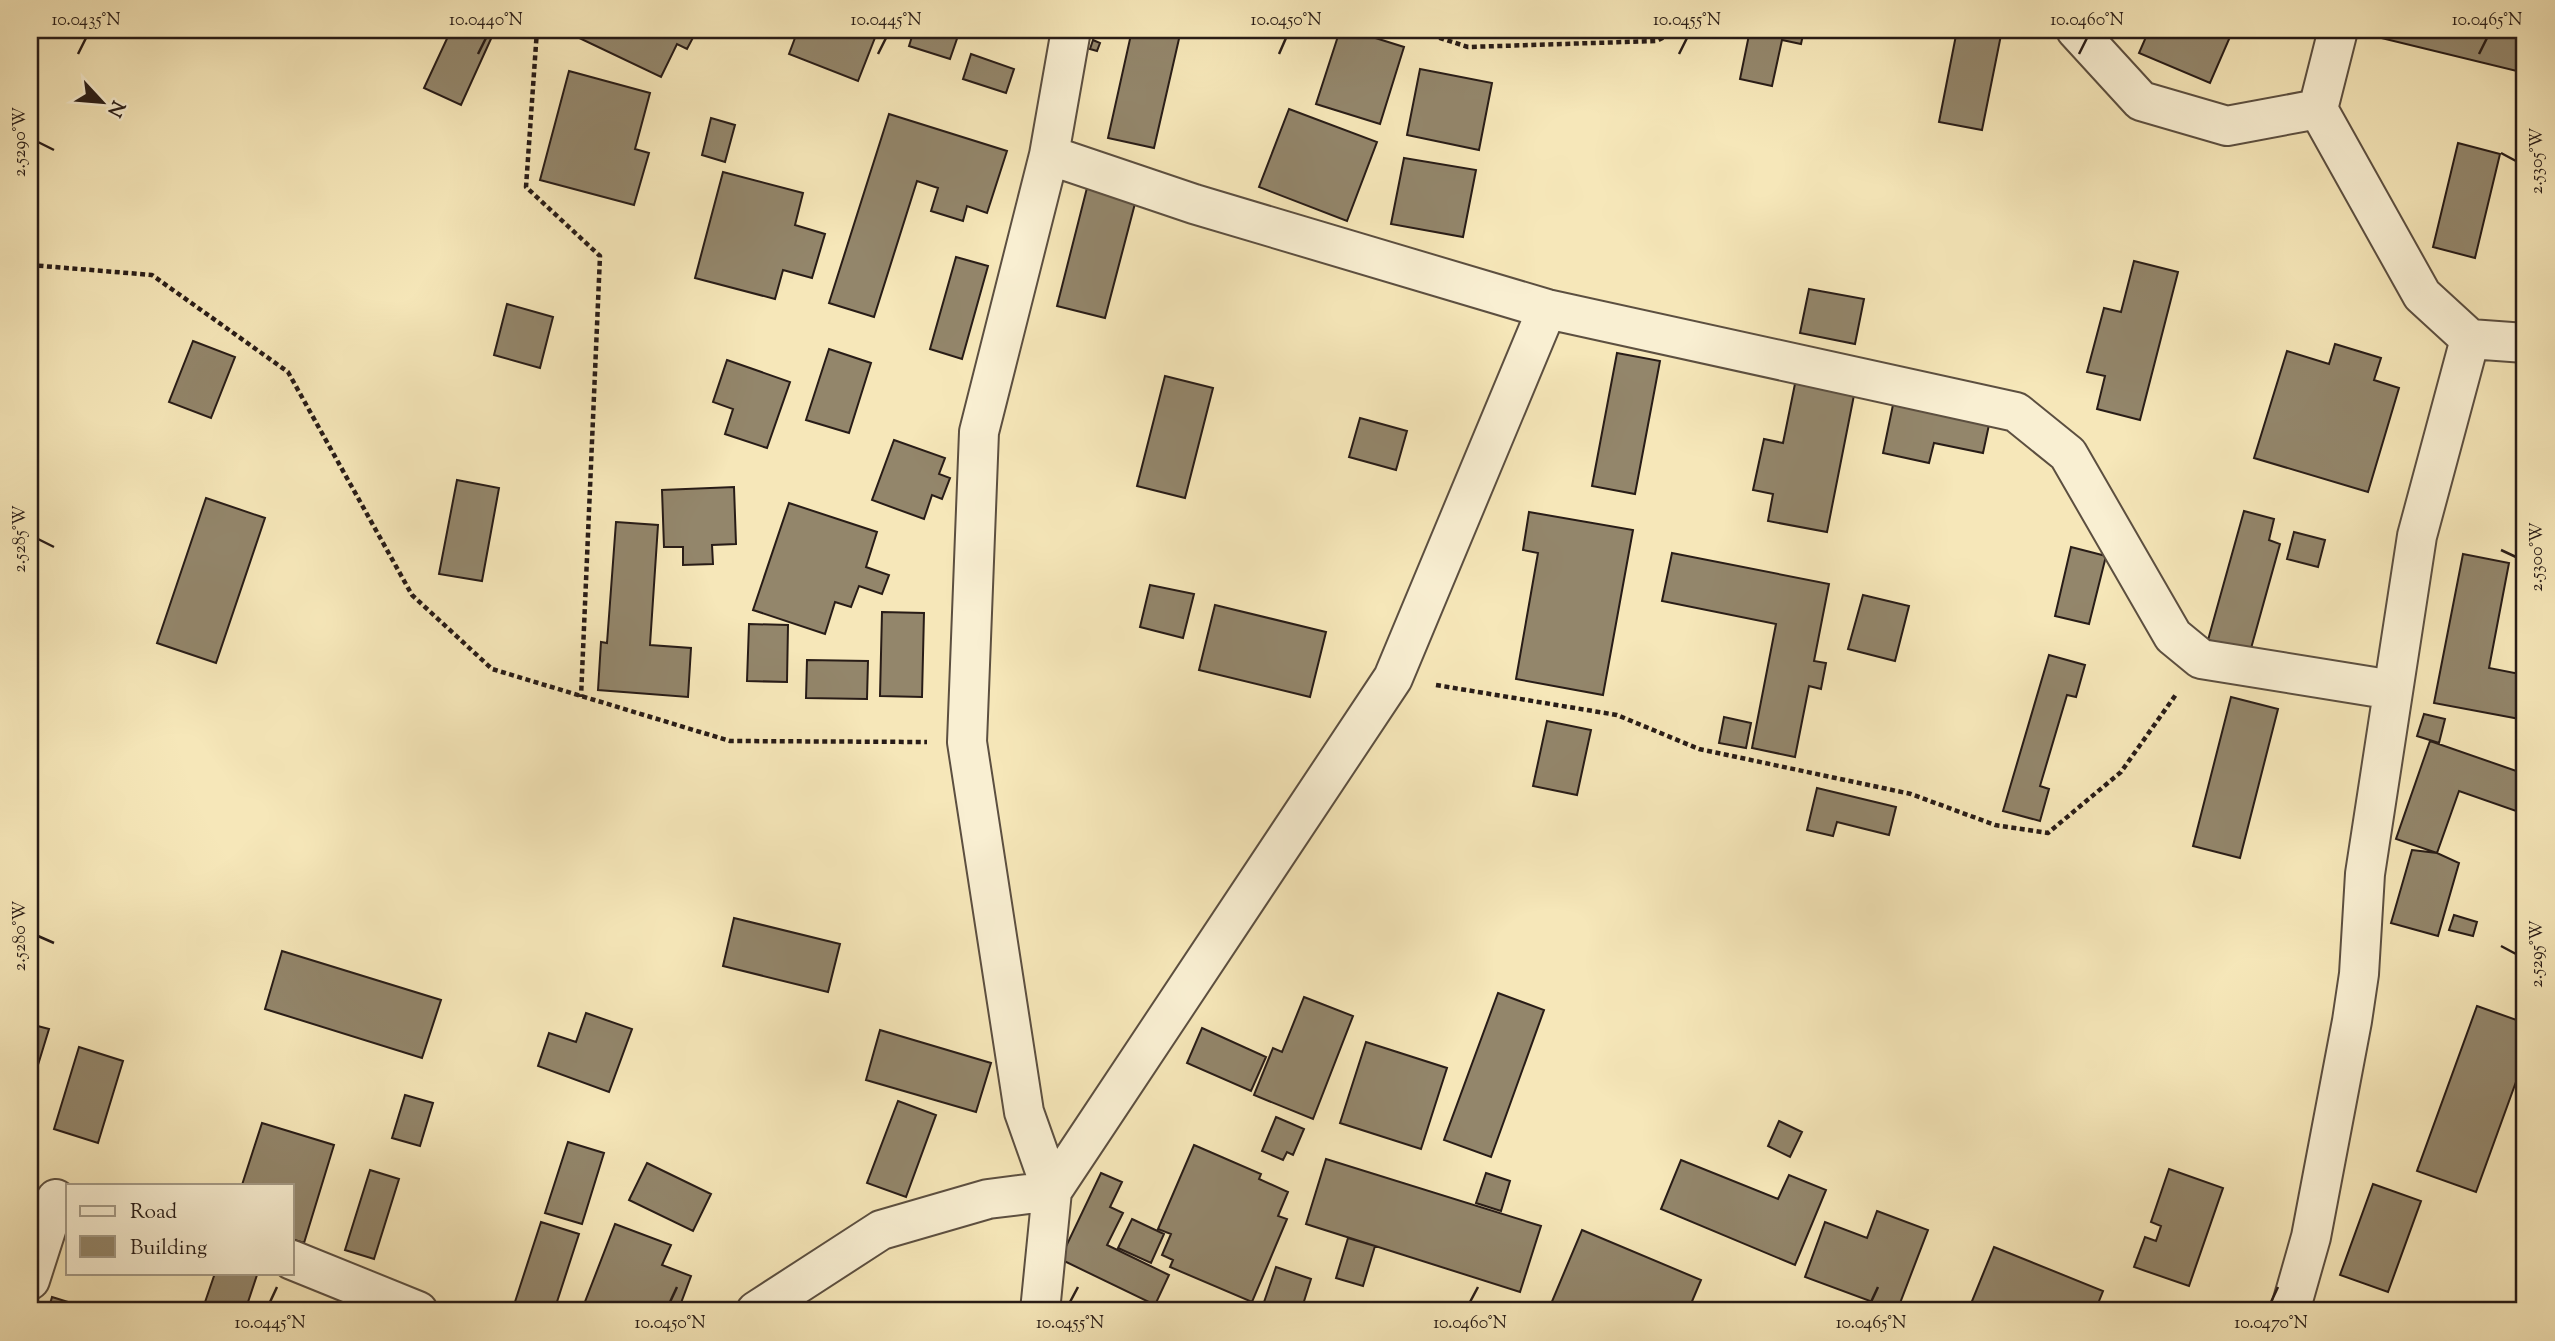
<svg xmlns="http://www.w3.org/2000/svg" width="2555" height="1341" viewBox="0 0 2555 1341" font-family="'Sorts Mill Goudy',serif">
  <style>
    .building { fill: #93866b; stroke: #281c17; stroke-width: 2 }
    .lines { fill: none; stroke-linecap: round; stroke-linejoin: round }
    .minor-casing { stroke: #5c4f40; stroke-width: 42 }
    .path { stroke: #281c17; stroke-width: 4.5; stroke-dasharray: 5 3.5; stroke-linecap: butt }
    .minor { stroke: #f9efd2; stroke-width: 38 }
    .ticks { fill: none; stroke: #281c17; stroke-width: 2.5 }
    .neatline { fill: none; stroke: #281c17; stroke-width: 2.5 }
    .ticks-label { font-size: 18px; text-anchor: middle; fill: #281c17 }
  </style>
  <rect width="100%" height="100%" fill="#f6e7b9"/>
  <filter id="stains"><feTurbulence type="fractalNoise" baseFrequency=".00286" numOctaves="4"/><feColorMatrix values="0 0 0 0 .2 0 0 0 0 .09 0 0 0 0 .02 0 0 0 .5 -.17"/></filter>
  <radialGradient id="worn" r=".72"><stop offset=".6" stop-color="#630" stop-opacity="0"/><stop offset="1" stop-color="#630" stop-opacity=".3"/></radialGradient>
  <path class="building" d="M451,30H495L461,105L424,88Z
    M578,30H697L687,49L677,44L661,77L575,36Z
    M798,30H878L858,81L789,54Z
    M914,30H960L950,59L909,46Z
    M1132,30H1181L1154,148L1108,138Z
    M1340,30H1350L1404,47L1380,124L1316,104Z
    M1750,30H1804L1801,44L1782,40L1772,86L1740,79Z
    M1957,30H2002L1982,130L1939,122Z
    M2149,30H2233L2210,83L2139,53Z
    M2370,30H2525V73L2369,35Z
    M1093,40L1100,43L1097,51L1090,49Z
    M971,54L1014,69L1006,93L963,79Z
    M1420,69L1492,83L1479,150L1407,135Z
    M569,71L650,93L635,149L649,153L634,205L540,180Z
    M1289,109L1377,142L1347,221L1259,187Z
    M889,114L1007,151L987,213L967,206L963,221L931,211L938,188L917,181L874,317L829,303Z
    M711,118L735,125L725,162L702,155Z
    M2458,143L2500,154L2475,258L2433,247Z
    M1404,158L1476,170L1463,237L1391,224Z
    M723,172L803,193L795,225L825,234L812,278L783,270L775,299L695,278Z
    M1089,180L1138,192L1105,318L1057,306Z
    M956,257L988,266L962,359L930,349Z
    M2134,261L2178,272L2140,420L2097,409L2105,376L2087,372L2104,308L2121,312Z
    M1809,289L1864,299L1855,344L1800,333Z
    M507,304L553,317L540,368L494,355Z
    M193,341L235,357L211,418L169,402Z
    M2335,344L2381,358L2374,380L2399,388L2368,492L2254,458L2287,351L2329,364Z
    M829,349L871,363L849,433L806,420Z
    M1617,353L1660,361L1635,494L1592,486Z
    M727,360L790,382L767,448L725,434L733,409L713,402Z
    M1797,374L1856,385L1827,532L1768,521L1773,494L1753,490L1764,439L1783,443Z
    M1165,376L1213,388L1185,498L1137,486Z
    M1894,400L1990,420L1983,453L1934,443L1929,463L1883,453Z
    M1360,418L1407,431L1396,470L1349,457Z
    M894,440L945,458L939,474L950,478L942,499L932,495L924,519L872,500Z
    M457,480L499,488L482,581L439,574Z
    M734,487L736,544L712,545L713,564L683,565V547H664L662,490Z
    M206,498L265,518L216,663L157,643Z
    M789,503L877,532L866,567L889,575L882,594L859,586L851,607L835,602L825,634L753,610Z
    M2244,511L2274,519L2269,540L2280,544L2250,652L2208,640Z
    M1529,512L1633,530L1603,695L1516,679L1538,553L1523,550Z
    M616,522L658,525L650,645L691,648L688,697L598,690L601,642L607,643Z
    M2294,532L2325,540L2318,567L2287,559Z
    M2071,547L2106,556L2089,624L2055,616Z
    M1672,553L1829,584L1814,661L1826,663L1821,689L1809,686L1795,757L1752,748L1776,624L1662,601Z
    M2463,554L2509,563L2489,668L2525,675V720L2434,703Z
    M1150,585L1194,594L1183,638L1140,627Z
    M1863,595L1909,606L1895,661L1848,649Z
    M1215,605L1326,632L1310,697L1199,670Z
    M882,612L924,613L922,697L880,696Z
    M749,624L788,625L787,682L747,681Z
    M2049,655L2085,665L2076,697L2067,695L2040,786L2049,789L2040,821L2003,811Z
    M807,660L868,661L867,699L806,698Z
    M2231,697L2278,709L2240,858L2193,846Z
    M2424,714L2445,719L2439,743L2417,736Z
    M1724,717L1751,723L1746,748L1719,743Z
    M1547,721L1591,730L1577,795L1533,786Z
    M2430,741L2525,774V794L2519,812L2459,791L2437,853L2396,839Z
    M1817,788L1896,807L1889,835L1837,822L1833,836L1807,830Z
    M2412,850L2437,853L2459,863L2438,936L2391,923Z
    M2454,915L2477,922L2473,936L2449,930Z
    M734,918L840,944L828,992L723,966Z
    M282,951L441,1000L422,1058L265,1009Z
    M1498,993L1544,1010L1491,1157L1444,1140Z
    M1304,997L1353,1016L1313,1119L1254,1095L1273,1048L1282,1052Z
    M2477,1006L2525,1023V1057L2476,1192L2417,1171Z
    M586,1013L632,1029L609,1092L538,1066L549,1033L576,1042Z
    M30,1024L49,1029L30,1091Z
    M1202,1028L1266,1057L1251,1091L1187,1063Z
    M880,1030L991,1063L976,1112L866,1080Z
    M1366,1042L1447,1068L1421,1149L1340,1123Z
    M79,1047L123,1061L98,1143L54,1129Z
    M405,1095L433,1103L420,1146L392,1138Z
    M898,1101L936,1115L906,1197L867,1183Z
    M1276,1117L1304,1129L1293,1155L1287,1152L1283,1160L1262,1151Z
    M1779,1121L1802,1132L1790,1157L1768,1146Z
    M262,1123L334,1145L304,1243L292,1239V1185H242Z
    M568,1142L604,1153L582,1224L545,1213Z
    M1194,1145L1261,1174L1259,1179L1288,1192L1278,1216L1287,1219L1252,1302L1170,1267L1173,1260L1162,1255L1171,1234L1158,1229Z
    M1326,1159L1541,1226L1520,1292L1306,1224Z
    M1681,1160L1778,1199L1789,1175L1826,1190L1795,1265L1661,1209Z
    M647,1163L711,1194L693,1231L629,1200Z
    M2169,1169L2223,1188L2189,1286L2134,1267L2145,1237L2156,1241L2161,1226L2151,1222Z
    M370,1170L399,1179L374,1259L345,1250Z
    M1101,1173L1122,1182L1110,1207L1123,1213L1107,1245L1169,1275L1155,1305L1060,1259Z
    M1486,1173L1510,1181L1501,1211L1476,1203Z
    M2373,1184L2421,1201L2388,1292L2340,1275Z
    M1877,1211L1928,1230L1897,1311L1805,1277L1825,1222L1867,1238Z
    M1132,1219L1164,1234L1151,1263L1118,1248Z
    M541,1222L579,1234L554,1311H522L513,1308Z
    M615,1224L671,1245L662,1265L691,1276L678,1311H593L583,1307Z
    M1582,1230L1701,1280L1688,1311H1548Z
    M1348,1238L1375,1246L1363,1286L1336,1278Z
    M1994,1247L2103,1291L2095,1311H1968Z
    M1276,1267L1311,1279L1301,1311H1261Z
    M215,1273L257,1275L245,1311H202Z
    M2525,1284V1311H2516Z
    M52,1297L97,1311H48Z"/>
  <g class="lines">
    <g class="minor-casing">
      <path id="minor" d="M2076,30L2141,101L2227,126L2318,109
        M2338,30L2318,109L2422,295L2470,339L2525,343
        M1049,155L1194,204L1547,309L2016,412L2068,454L2173,636L2201,659L2393,690
        M292,1260L418,1311
        M30,1280L56,1199
        M756,1311L881,1230L988,1199L1052,1191L1393,678L1547,309
        M1040,1311L1052,1191L1024,1112L967,742L979,432L1049,155L1071,30
        M2290,1311L2311,1237L2352,1021L2359,974L2365,874L2417,536L2470,339"/>
    </g>
    <path class="path" d="M537,30L526,187L600,256L581,697
      M1415,30L1468,47L1656,41L1680,30
      M30,265L152,275L288,372L412,595L492,669L730,741L927,742
      M1436,685L1617,715L1699,749L1911,794L1995,825L2048,833L2121,772L2177,693"/>
    <use href="#minor" class="minor"/>
  </g>
  <path class="ticks" d="M78,54L86,38M478,54L486,38M878,54L886,38M1279,54L1286,38M1679,54L1687,38M2079,54L2087,38M2479,54L2487,38M38,142L54,150M2501,153L2516,161M38,539L54,547M2501,550L2516,557M38,936L54,943M2501,946L2516,954M270,1302L277,1287M670,1302L677,1287M1070,1302L1078,1287M1470,1302L1478,1287M1871,1302L1878,1287M2271,1302L2278,1287"/>
  <rect width="2555" height="1341" fill="none" stroke="#f6e7b9" stroke-width="77"/>
  <rect x="66" y="1184" width="228" height="91" fill="#f9efd2" stroke="#a59b87" stroke-width="2"/>
  <rect x="80" y="1206" width="35" height="10" fill="#f9efd2" stroke="#a59b87" stroke-width="2"/>
  <text x="130" y="1218" font-size="21" fill="#281c17">Road</text>
  <rect x="80" y="1236" width="35" height="21" fill="#93866b" stroke="#a59b87" stroke-width="2"/>
  <text x="130" y="1254" font-size="21" fill="#281c17">Building</text>
  <g transform="translate(102 102) rotate(116)" stroke="#f9efd2" stroke-width="5" paint-order="stroke">
  <path d="M0-5L12 26L0 18L-12 26Z" fill="#281c17"/>
  <text y="-10" font-size="19" font-weight="bold" text-anchor="middle" fill="#281c17">N</text>
  </g>
  <rect x="38" y="38" width="2478" height="1264" class="neatline"/>
  <g class="ticks-label">
    <text x="86" y="25">10.0435°N</text>
    <text x="486" y="25">10.0440°N</text>
    <text x="886" y="25">10.0445°N</text>
    <text x="1286" y="25">10.0450°N</text>
    <text x="1687" y="25">10.0455°N</text>
    <text x="2087" y="25">10.0460°N</text>
    <text x="2487" y="25">10.0465°N</text>
    <text transform="translate(19 142) rotate(-90)" y="6">2.5290°W</text>
    <text transform="translate(2536 161) rotate(-90)" y="6">2.5305°W</text>
    <text transform="translate(19 539) rotate(-90)" y="6">2.5285°W</text>
    <text transform="translate(2536 557) rotate(-90)" y="6">2.5300°W</text>
    <text transform="translate(19 936) rotate(-90)" y="6">2.5280°W</text>
    <text transform="translate(2536 954) rotate(-90)" y="6">2.5295°W</text>
    <text x="270" y="1328">10.0445°N</text>
    <text x="670" y="1328">10.0450°N</text>
    <text x="1070" y="1328">10.0455°N</text>
    <text x="1470" y="1328">10.0460°N</text>
    <text x="1871" y="1328">10.0465°N</text>
    <text x="2271" y="1328">10.0470°N</text>
  </g>
  <rect width="100%" height="100%" filter="url(#stains)"/>
  <rect width="100%" height="100%" fill="url(#worn)"/>
</svg>
